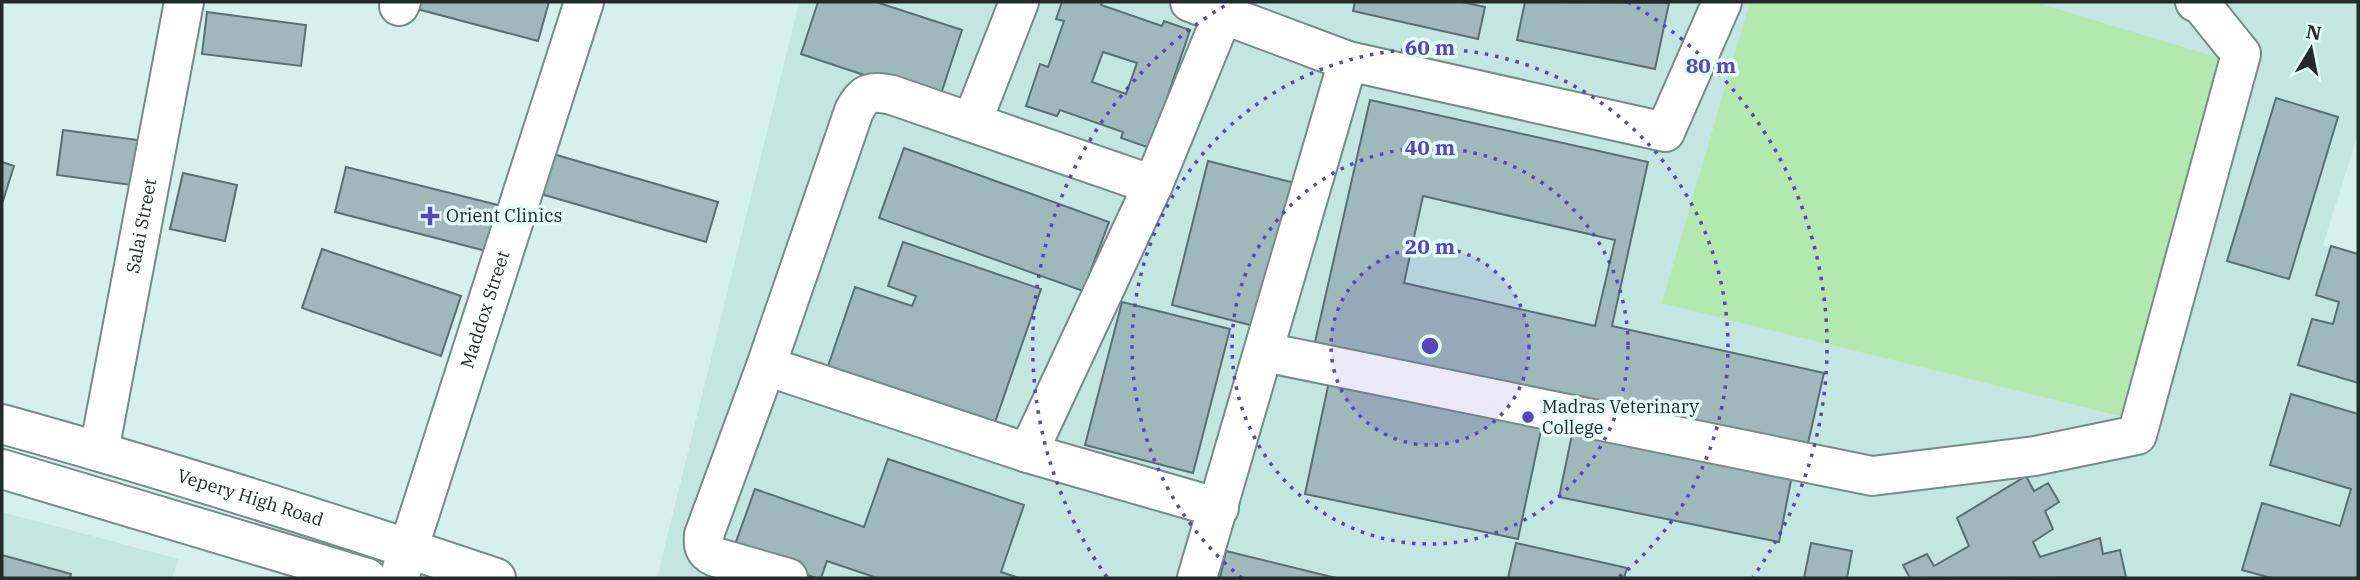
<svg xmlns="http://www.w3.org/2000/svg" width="2360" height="580" viewBox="0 0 2360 580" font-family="'IBM Plex Serif',serif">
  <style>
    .built { fill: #c3e6e0 }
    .green { fill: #b3e8ae }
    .building { fill: #9fb8ba; stroke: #597073; stroke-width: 2; fill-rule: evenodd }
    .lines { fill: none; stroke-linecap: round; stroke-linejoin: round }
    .minor-casing { stroke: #758c88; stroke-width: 42 }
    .major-casing { stroke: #758c88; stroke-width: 42 }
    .minor { stroke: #fff; stroke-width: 38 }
    .major { stroke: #fff; stroke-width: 38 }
    .ring { fill: none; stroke: #5845bd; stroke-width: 3.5; stroke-dasharray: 3.5 7 }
    .poi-dot { fill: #5845bd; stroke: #e3fdf8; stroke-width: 2.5 }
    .labels { text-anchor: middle; stroke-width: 7; stroke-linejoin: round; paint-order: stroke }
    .poi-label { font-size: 18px; fill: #222b2a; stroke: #e3fdf8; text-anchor: start }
    .street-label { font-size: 18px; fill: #222b2a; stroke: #e3fdf8 }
    .centre { fill: #5845bd; stroke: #e3fdf8; stroke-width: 3.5 }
    .ring-label { font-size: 21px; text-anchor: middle; font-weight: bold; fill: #5845bd; stroke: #e3fdf8; stroke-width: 7; stroke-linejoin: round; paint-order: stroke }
  </style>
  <rect width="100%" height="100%" fill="#d6f0eb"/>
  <path class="built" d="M799,2H2358V134L2323,245L2358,256V578H657Z
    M2,512L179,559L172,578H2Z"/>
  <path class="green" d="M1750,2H2034L2249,67L2136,420L1662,303Z"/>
  <path class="building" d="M419,2H549L538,41L417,9Z
    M818,2H876L962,30L939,100L801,54Z
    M1062,2H1102L1101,5L1162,26L1164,21L1190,30L1150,148L1121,138L1123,132L1060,110L1057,116L1026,106L1040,64L1048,67L1064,21L1056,19ZM1103,52L1137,63L1126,94L1092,82Z
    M1355,2H1462L1485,7L1478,39L1353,11Z
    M1525,2L1669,3L1655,69L1517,40Z
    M207,12L306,25L301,66L202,54Z
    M2276,98L2338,117L2289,279L2227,261Z
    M1370,100L1648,162L1612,326L1824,373L1806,452L1315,342ZM1423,196L1615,240L1595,326L1404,283Z
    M63,130L138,140L131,185L57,175Z
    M904,148L1109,222L1083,291L879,218Z
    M553,154L718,202L706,242L541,194Z
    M1208,161L1295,183L1258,327L1172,305Z
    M2,162L14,166L3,201L2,200Z
    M346,167L498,205L486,251L335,212Z
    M183,173L237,185L225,241L170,229Z
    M903,242L1041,289L992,431L825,375L855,287L912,306L916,296L888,286Z
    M2331,246L2358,254V383L2298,365L2312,319L2333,324L2339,302L2316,295Z
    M322,249L461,296L441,356L302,308Z
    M1122,302L1230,329L1193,473L1085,445Z
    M1330,377L1543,421L1518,539L1305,494Z
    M2291,394L2358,414V578H2271L2242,570L2262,503L2340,526L2351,489L2270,465Z
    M1575,420L1794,465L1779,542L1559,497Z
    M888,459L1024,505L1001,572L1019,578H877L827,561L821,578H816L733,550L755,489L864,527Z
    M2026,476L2034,491L2048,483L2059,502L2045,511L2053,529L2033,542L2040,557L2100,538L2103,554L2120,550L2126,577L1910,578L1903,565L1927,554L1934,566L1969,546L1957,518Z
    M1516,543L1627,568L1624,578H1508Z
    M1811,543L1852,551L1847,578H1804Z
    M1226,551L1336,578H1220Z
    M2,555L71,574L70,578H2Z"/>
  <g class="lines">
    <g class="minor-casing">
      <g id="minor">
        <path d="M1190,2L1348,61L1665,132L1722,2"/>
        <path d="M399,6L401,2"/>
        <path d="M972,122L1019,2"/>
        <path d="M1264,352L1872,476L2035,456L2137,435L2241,54L2200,3L2195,2"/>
        <path d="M766,366L1028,453L1219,508"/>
        <path id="s1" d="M99,451L184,2"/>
        <path d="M1028,453L1153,185L1223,14"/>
        <path id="s2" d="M399,578L584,2"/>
        <path d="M788,578L715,557C704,552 703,546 704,535L766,366L854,111C864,91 872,91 892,95L1153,185"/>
        <path d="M1197,578L1348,61"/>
      </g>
    </g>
    <g class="major-casing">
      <g id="major">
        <path id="s3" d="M2,424C168,470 333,523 496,578"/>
        <path d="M2,469L367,578"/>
      </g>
    </g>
    <use href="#minor" class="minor"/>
    <use href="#major" class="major"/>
  </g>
  <circle cx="1430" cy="346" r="99" fill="#5845bd" fill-opacity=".12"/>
  <g class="ring">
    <circle cx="1430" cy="346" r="99"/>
    <circle cx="1430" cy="346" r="198"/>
    <path d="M1242 578A298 298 0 1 1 1618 578"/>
    <path d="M1107 577A397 397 0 0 1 1231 2M1628 2A397 397 0 0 1 1753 577"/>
  </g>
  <g class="poi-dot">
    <path d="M426.5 205.5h7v7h7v7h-7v7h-7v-7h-7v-7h7z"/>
    <circle cx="1528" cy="417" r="7"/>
  </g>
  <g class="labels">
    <g class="poi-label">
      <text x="446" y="222">Orient Clinics</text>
      <text x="1542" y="413">Madras Veterinary<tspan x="1542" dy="21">College</tspan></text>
    </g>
    <g class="street-label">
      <text dy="6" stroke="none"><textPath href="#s1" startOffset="229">Salai Street</textPath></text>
      <text dy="6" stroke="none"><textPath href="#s2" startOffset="282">Maddox Street</textPath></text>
      <text dy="6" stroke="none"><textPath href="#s3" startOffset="259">Vepery High Road</textPath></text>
    </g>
  </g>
  <circle cx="1430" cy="346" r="10" class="centre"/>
  <g class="ring-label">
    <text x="1430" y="55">60 m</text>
    <text x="1711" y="73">80 m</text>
    <text x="1430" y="155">40 m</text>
    <text x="1430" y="254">20 m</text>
  </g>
  <rect width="2360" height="580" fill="none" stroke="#222b2a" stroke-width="7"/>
  <g transform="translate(2311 49) rotate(10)" stroke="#e3fdf8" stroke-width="5" paint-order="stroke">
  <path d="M0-5L12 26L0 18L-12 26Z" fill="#222b2a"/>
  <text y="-10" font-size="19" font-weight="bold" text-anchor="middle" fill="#222b2a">N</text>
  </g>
</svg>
